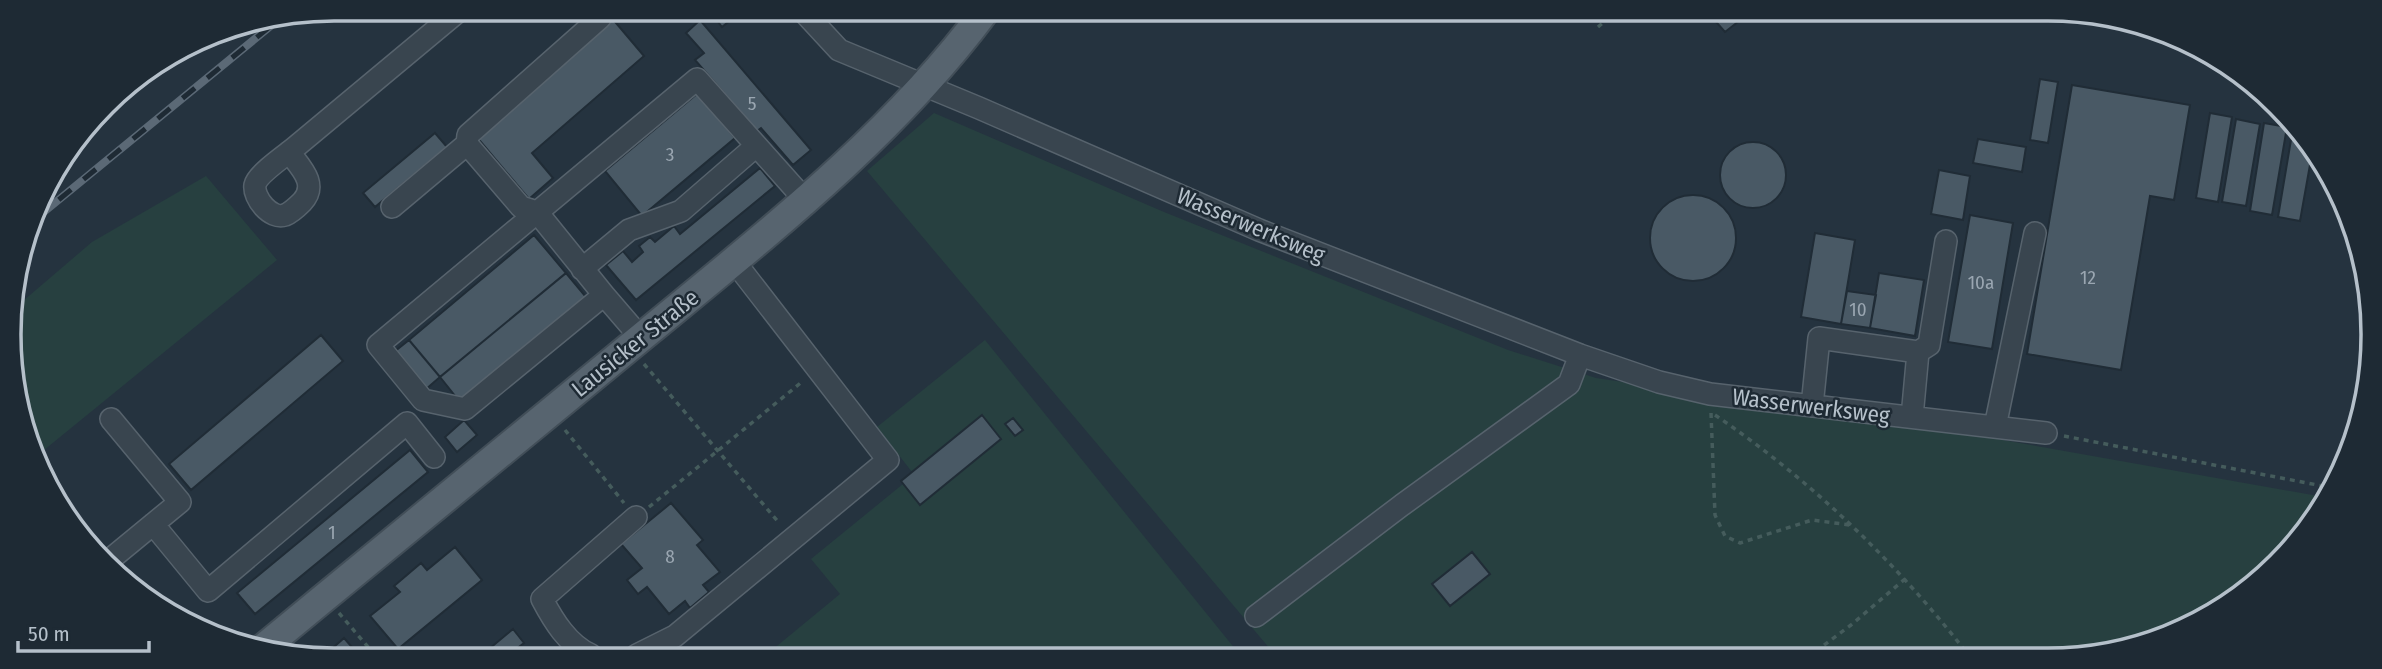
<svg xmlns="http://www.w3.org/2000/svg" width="2382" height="669" viewBox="0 0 2382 669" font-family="'Fira Sans Condensed',sans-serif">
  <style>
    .green { fill: #274040 }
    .building { fill: #495965; stroke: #202c36; stroke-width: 2 }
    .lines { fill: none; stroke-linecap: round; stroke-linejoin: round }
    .minor-casing { stroke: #57636d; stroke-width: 24 }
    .major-casing { stroke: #424e58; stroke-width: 32 }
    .path { stroke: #455c5c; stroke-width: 3.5; stroke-dasharray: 5 5; stroke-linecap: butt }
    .minor { stroke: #39454f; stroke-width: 21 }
    .major { stroke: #57646f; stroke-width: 28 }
    .rail-casing { stroke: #5b6976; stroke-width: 8 }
    .rail { stroke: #1e2a34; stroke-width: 5; stroke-dasharray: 16; stroke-linecap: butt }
    .labels { text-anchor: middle; stroke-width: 5; stroke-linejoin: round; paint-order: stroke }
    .number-label { font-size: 19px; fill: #9aa6b1 }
    .street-label { font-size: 23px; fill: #b5c0ca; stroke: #1e2a34 }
    .rim { fill: none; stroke: #b5c0ca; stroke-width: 3.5 }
  </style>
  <rect width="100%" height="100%" fill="#25333f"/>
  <path class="green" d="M934,113L1164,212L1508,350L1596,378L1969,434L2329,498L2263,579L2191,627L2090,658L1276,656L867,171Z
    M206,176L277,260L38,455L20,419L9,313L92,242Z
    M985,340L1236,650L1229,656L766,655L840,594L811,559L903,484L901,481L912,472L877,427Z"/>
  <path class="building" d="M709,10H743L722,27Z
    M1709,14H1748L1725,32Z
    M611,17L644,56L532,153L553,178L529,199L475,135Z
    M700,20L811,150L793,165L761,128L757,131L695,60L704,53L686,33Z
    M2040,79L2058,82L2048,143L2030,140Z
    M2072,85L2190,105L2174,200L2150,196L2121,370L2027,354Z
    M698,93L735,138L642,216L605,171Z
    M2210,113L2232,117L2218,202L2196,198Z
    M2236,119L2260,124L2246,206L2222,202Z
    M2264,123L2287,127L2272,215L2250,211Z
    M2293,128L2313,148L2300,221L2278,217Z
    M435,133L447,147L375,207L363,193Z
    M1978,139L2026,147L2022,172L1973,163Z
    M1720 175a33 33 0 1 1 66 0a33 33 0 1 1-66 0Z
    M760,168L775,186L636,300L606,265L623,251L632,262L643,252L639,246L650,237L655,242L674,226L680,234Z
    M1939,170L1970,176L1963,220L1931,214Z
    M1650 238a43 43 0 1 1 86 0a43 43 0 1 1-86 0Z
    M1970,215L2013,223L1992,349L1948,342Z
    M1815,233L1855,240L1841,324L1801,317Z
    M534,235L566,273L440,377L409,340Z
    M566,273L586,297L460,402L440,377Z
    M1879,273L1924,280L1915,336L1870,328Z
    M1847,291L1876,295L1870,328L1841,324Z
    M321,335L343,361L191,490L169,464Z
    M409,340L440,377L425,390L394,352Z
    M982,415L1001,439L920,505L901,481Z
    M1013,418L1023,430L1015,436L1005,424Z
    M464,420L477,435L457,452L445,437Z
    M410,450L428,472L255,614L237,593Z
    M671,503L703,540L697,545L720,572L703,585L709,592L690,608L685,601L669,614L647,587L638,594L627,580L642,568L621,544Z
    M455,547L482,580L398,649L370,616L400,592L394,586L421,563L427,570Z
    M1472,552L1490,574L1450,606L1432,584Z
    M513,629L524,643L519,647L525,655L483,654Z
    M344,638L358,654H326Z"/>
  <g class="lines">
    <g class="minor-casing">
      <path id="minor" d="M802,10L839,50L979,108L1259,230L1580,355L1659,382L1710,394L2046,433
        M467,144L468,135L600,18
        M289,152C300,167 319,184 302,202C298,206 290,213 285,215C271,220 253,198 255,185C257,175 284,156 293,149C349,102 405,56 461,9
        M392,207L467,144L521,207L537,212L604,295
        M582,269L629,230L681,211L756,146
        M641,338L604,295L465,409L423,400L378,345L697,79L805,200
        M1812,406L1819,338L1918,352L1929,345L1946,241
        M1912,417L1918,352
        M1995,427L2035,233
        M153,524L208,591L407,423L434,457
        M107,562L180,502L111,419
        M1256,616L1402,505L1569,384L1580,355
        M591,655C568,645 553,620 542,599L636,517
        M637,655L675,636L888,460L734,261"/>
    </g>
    <g class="major-casing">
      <path id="major" d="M261,650C390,543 520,437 649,331C769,232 892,136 985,11"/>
    </g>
    <path class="path" d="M1598,27L1614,13
      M644,364L780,524
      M1711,413L1715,515L1725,536L1740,543L1812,520L1850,525
      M1715,415C1812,481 1898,564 1970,657
      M565,430L624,503
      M2064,436L2333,488
      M649,507L803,381
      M339,613L374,654
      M1808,657L1851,625L1905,579"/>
    <use href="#minor" class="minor"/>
    <use href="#major" class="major"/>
    <g class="rail-casing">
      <path id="rail" d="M34,220L278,20"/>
    </g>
    <use href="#rail" class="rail"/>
  </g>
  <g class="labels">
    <g class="number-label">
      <text x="752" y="110">5</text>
      <text x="670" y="161">3</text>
      <text x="2088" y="284">12</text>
      <text x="1981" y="289">10a</text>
      <text x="1858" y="316">10</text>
      <text x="332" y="539">1</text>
      <text x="670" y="563">8</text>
    </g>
    <g class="street-label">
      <text transform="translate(1251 225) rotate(23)" y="8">Wasserwerksweg</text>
      <text transform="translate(635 343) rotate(-39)" y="8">Lausicker Straße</text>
      <text transform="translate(1811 406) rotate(7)" y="8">Wasserwerksweg</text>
    </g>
  </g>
  <path d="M0 0H2382V669H0ZM334 21H2048A313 313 0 0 1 2361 334V335A313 313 0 0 1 2048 648H334A313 313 0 0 1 21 335V334A313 313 0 0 1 334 21Z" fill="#1e2a34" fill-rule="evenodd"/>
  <path class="rim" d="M334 21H2048A313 313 0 0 1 2361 334V335A313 313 0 0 1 2048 648H334A313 313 0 0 1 21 335V334A313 313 0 0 1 334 21Z"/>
  <path d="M18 641v10h131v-10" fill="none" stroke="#b5c0ca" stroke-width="3.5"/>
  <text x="28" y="641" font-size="21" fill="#b5c0ca" stroke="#1e2a34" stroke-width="5" paint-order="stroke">50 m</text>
</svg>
